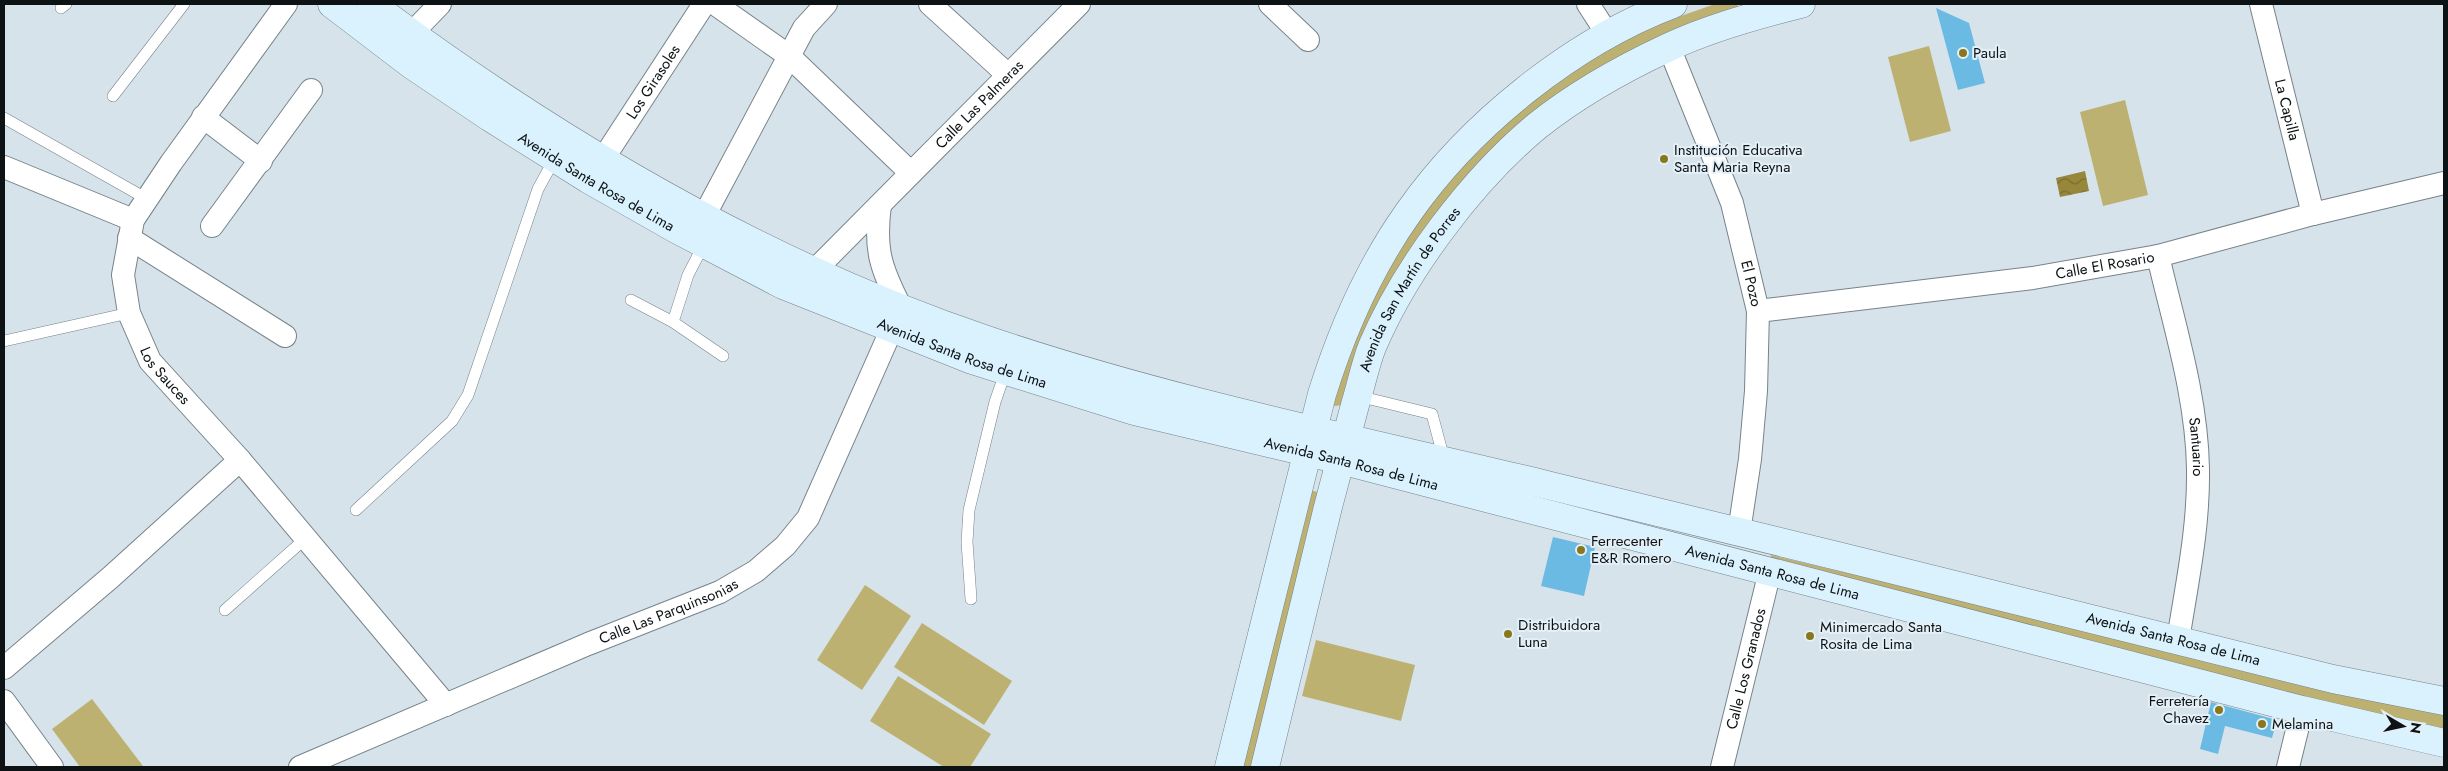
<svg xmlns="http://www.w3.org/2000/svg" width="2448" height="771" viewBox="0 0 2448 771" font-family="Jost,sans-serif">
  <style>
    .grass { fill: #bdb172 }
    .water { fill: url(#water-waves) }
    .building { fill: #6bbae4 }
    .lines { fill: none; stroke-linecap: round; stroke-linejoin: round }
    .lane-casing { stroke: #778389; stroke-width: 12 }
    .street-casing { stroke: #778389; stroke-width: 24 }
    .secondary-casing { stroke: #778389; stroke-width: 29 }
    .lane { stroke: #fff; stroke-width: 11 }
    .street { stroke: #fff; stroke-width: 22 }
    .secondary { stroke: #daf1fe; stroke-width: 28 }
    .poi-dot { fill: #88771b; stroke: #e4f0f8; stroke-width: 2 }
    .labels { text-anchor: middle; stroke-width: 4; stroke-linejoin: round; paint-order: stroke }
    .poi-label { font-size: 15px; fill: #0d1214; stroke: #e4f0f8; text-anchor: start }
    .street-label { font-size: 15px; fill: #0d1214; stroke: #e4f0f8 }
  </style>
  <defs>
    <pattern id="water-waves" width="16" height="10" patternUnits="userSpaceOnUse" patternTransform="scale(1.25)"><rect width="16" height="10" fill="#96873b"/><path d="M0 5q4-4 8 0t8 0" fill="none" stroke="#796d30"/></pattern>
  </defs>
  <rect width="100%" height="100%" fill="#d7e3eb"/>
  <path class="grass" d="M1715,4H1737L1739,12L1697,27L1463,185L1343,405L1335,406L1324,401L1350,329L1443,181L1528,101L1596,53L1644,29Z
    M1929,46L1951,131L1910,142L1888,57Z
    M2125,100L2148,195L2103,206L2080,112Z
    M1303,488L1321,493L1254,767H1237Z
    M1771,555L2444,714V729L2391,719L1770,563Z
    M865,585L911,616L862,690L817,660Z
    M922,623L1012,681L984,725L894,667Z
    M1316,640L1415,665L1401,721L1302,696Z
    M898,676L991,734L970,767H944L870,721Z
    M92,699L143,766L141,767H80L52,729Z"/>
  <path class="water" d="M2085,171L2089,191L2060,197L2056,178Z"/>
  <path class="building" d="M1936,8L1969,23L1985,83L1958,90Z
    M1553,537L1595,547L1584,596L1541,586Z
    M2211,702L2277,720L2272,738L2225,726L2218,754L2200,749Z"/>
  <g class="lines">
    <g class="lane-casing">
      <path id="lane" d="M61,8L66,4
        M113,96L184,4
        M4,118L147,199
        M704,244L688,275L673,322L723,356
        M631,300L673,322
        M4,341L129,313
        M1358,396L1432,414L1444,459
        M356,510L452,421L468,395L538,189L555,158
        M971,599L967,542L969,510L995,402L1006,370
        M225,610L306,538"/>
    </g>
    <g class="street-casing">
      <g id="street">
        <path id="s1" d="M286,4L171,163L133,220L123,275L129,313L150,361L240,460L446,705"/>
        <path d="M715,4L789,56L911,173"/>
        <path d="M930,4L1008,75"/>
        <path d="M1270,4L1308,40"/>
        <path d="M1588,4L1608,35"/>
        <path id="s2" d="M2261,4L2313,214"/>
        <path d="M411,34L440,4"/>
        <path id="s3" d="M1669,47L1732,203L1758,311L1756,391L1750,459L1739,532"/>
        <path d="M203,117L261,161"/>
        <path id="s4" d="M603,159L704,4"/>
        <path d="M4,167L133,220"/>
        <path d="M703,218L804,28L826,4"/>
        <path d="M212,226L311,90"/>
        <path d="M129,238L285,336"/>
        <path id="s5" d="M2158,256C2174,325 2197,397 2198,469C2199,527 2187,583 2178,640"/>
        <path id="s6" d="M813,272L1079,4"/>
        <path id="s7" d="M1758,311L2033,278L2158,256L2313,214L2444,183"/>
        <path d="M4,668L111,577L240,460"/>
        <path d="M4,701L52,767"/>
        <path id="s8" d="M300,767L588,644L720,592L756,571L785,546L808,518L901,308C881,269 874,250 880,205"/>
        <path id="s9" d="M1722,767L1770,571"/>
        <path d="M2288,767L2302,710"/>
      </g>
    </g>
    <g class="secondary-casing">
      <g id="secondary">
        <path id="s10" d="M332,4L412,65L491,118L588,179L676,229L783,285L972,360L1134,411L1340,460L2302,710L2444,743"/>
        <path id="s11" d="M371,4C559,144 764,265 987,340C1170,402 1360,440 1547,485C1809,549 2072,613 2333,679L2444,701"/>
        <path d="M1229,767L1322,394C1342,330 1369,268 1408,213C1470,124 1573,42 1673,4"/>
        <path id="s12" d="M1265,767C1286,681 1307,594 1328,507C1337,473 1346,439 1355,405C1361,386 1365,365 1372,347C1405,269 1472,180 1537,126C1576,95 1622,69 1667,48C1709,28 1756,15 1801,4"/>
      </g>
    </g>
    <use href="#lane" class="lane"/>
    <use href="#street" class="street"/>
    <use href="#secondary" class="secondary"/>
  </g>
  <g class="poi-dot">
    <circle cx="1963" cy="53" r="5"/>
    <circle cx="1664" cy="159" r="5"/>
    <circle cx="1581" cy="550" r="5"/>
    <circle cx="1508" cy="634" r="5"/>
    <circle cx="1810" cy="636" r="5"/>
    <circle cx="2219" cy="710" r="5"/>
    <circle cx="2262" cy="724" r="5"/>
  </g>
  <g class="labels">
    <g class="poi-label">
      <text x="1973" y="58">Paula</text>
      <text x="1674" y="155">Institución Educativa<tspan x="1674" dy="17">Santa Maria Reyna</tspan></text>
      <text x="1591" y="546">Ferrecenter<tspan x="1591" dy="17">E&amp;R Romero</tspan></text>
      <text x="1518" y="630">Distribuidora<tspan x="1518" dy="17">Luna</tspan></text>
      <text x="1820" y="632">Minimercado Santa<tspan x="1820" dy="17">Rosita de Lima</tspan></text>
      <text x="2209" y="706" text-anchor="end">Ferretería<tspan x="2209" dy="17">Chavez</tspan></text>
      <text x="2272" y="729">Melamina</text>
    </g>
    <g class="street-label">
      <text dy="5" stroke="none"><textPath href="#s4" startOffset="92">Los Girasoles</textPath></text>
      <text dy="5" stroke="none"><textPath href="#s6" startOffset="236">Calle Las Palmeras</textPath></text>
      <text dy="5" stroke="none"><textPath href="#s2" startOffset="109">La Capilla</textPath></text>
      <text dy="5" stroke="none"><textPath href="#s10" startOffset="319">Avenida Santa Rosa de Lima</textPath></text>
      <text dy="5" stroke="none"><textPath href="#s7" startOffset="350">Calle El Rosario</textPath></text>
      <text dy="5" stroke="none"><textPath href="#s3" startOffset="251">El Pozo</textPath></text>
      <text dy="5" stroke="none"><textPath href="#s12" startOffset="502">Avenida San Martín de Porres</textPath></text>
      <text dy="5" stroke="none"><textPath href="#s10" startOffset="724">Avenida Santa Rosa de Lima</textPath></text>
      <text dy="5" stroke="none"><textPath href="#s1" startOffset="432">Los Sauces</textPath></text>
      <text dy="5" stroke="none"><textPath href="#s5" startOffset="195">Santuario</textPath></text>
      <text dy="5" stroke="none"><textPath href="#s10" startOffset="1129">Avenida Santa Rosa de Lima</textPath></text>
      <text dy="5" stroke="none"><textPath href="#s10" startOffset="1564">Avenida Santa Rosa de Lima</textPath></text>
      <text dy="5" stroke="none"><textPath href="#s8" startOffset="400">Calle Las Parquinsonias</textPath></text>
      <text dy="5" stroke="none"><textPath href="#s11" startOffset="1928">Avenida Santa Rosa de Lima</textPath></text>
      <text dy="5" stroke="none"><textPath href="#s9" startOffset="101">Calle Los Granados</textPath></text>
    </g>
  </g>
  <rect width="2448" height="771" fill="none" stroke="#0d1214" stroke-width="10"/>
  <g transform="translate(2403 726) rotate(99)" stroke="#e4f0f8" stroke-width="4" paint-order="stroke">
  <path d="M0-4L9 19L0 12L-9 19Z" fill="#0d1214"/>
  <text y="-8" font-size="14" font-weight="bold" text-anchor="middle" fill="#0d1214">N</text>
  </g>
</svg>
